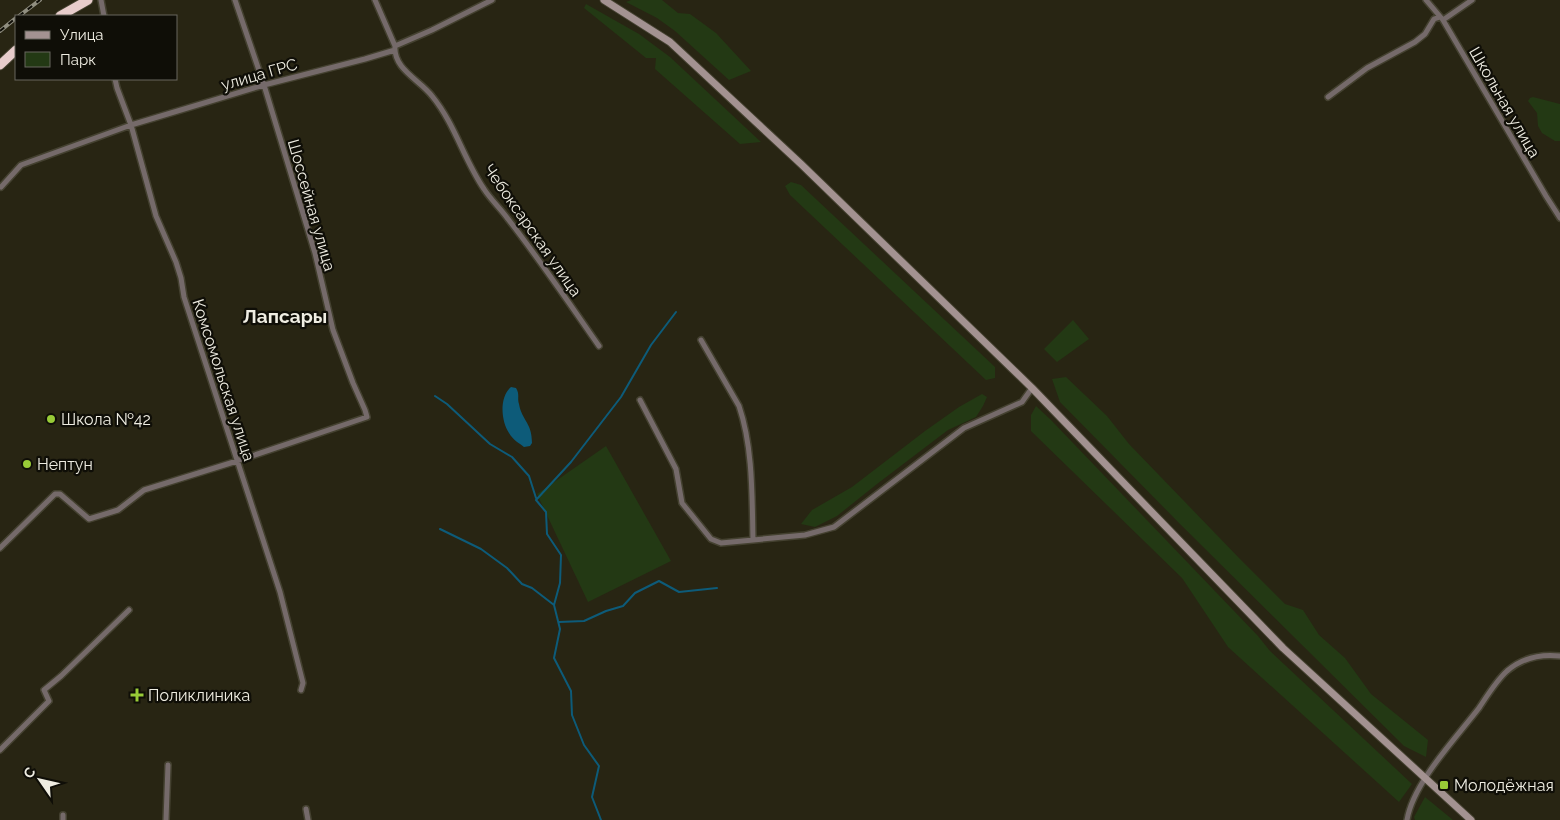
<svg xmlns="http://www.w3.org/2000/svg" width="1560" height="820" viewBox="0 0 1560 820" font-family="Raleway,sans-serif">
  <style>
    .green { fill: #233914 }
    .water { fill: #0d5b79 }
    .lines { fill: none; stroke-linecap: round; stroke-linejoin: round }
    .stream { stroke: #0d5b79; stroke-width: 2 }
    .street-casing { stroke: #444130; stroke-width: 8 }
    .secondary-casing { stroke: #444130; stroke-width: 9 }
    .highway-casing { stroke: #444130; stroke-width: 11 }
    .street { stroke: #756a6a; stroke-width: 5 }
    .secondary { stroke: #a39291; stroke-width: 7 }
    .highway { stroke: #e7cccb; stroke-width: 9 }
    .rail-casing { stroke: #908e80; stroke-width: 4 }
    .rail { stroke: #0f0e07; stroke-width: 2; stroke-dasharray: 5.5; stroke-linecap: butt }
    .poi-dot { fill: #98cb37; stroke: #0f0e07; stroke-width: 2 }
    .labels { text-anchor: middle; stroke-width: 4.5; stroke-linejoin: round; paint-order: stroke }
    .street-label { font-size: 16px; fill: #efede2; stroke: #0f0e07 }
    .poi-label { font-size: 16px; fill: #efede2; stroke: #0f0e07; text-anchor: start }
    .quarter-label { font-size: 19px; font-weight: bold; fill: #efede2; stroke: #0f0e07 }
  </style>
  <rect width="100%" height="100%" fill="#282513"/>
  <path class="green" d="M631,0H662L678,13L690,14L716,33L751,71L729,80L675,31L657,18L626,2Z
    M586,4L639,34L670,57L761,142L740,144L655,69L656,58H646L584,8Z
    M1533,97L1560,104V141H1555L1542,133L1538,126L1537,113L1528,101L1530,98Z
    M791,182L801,185L995,367V378L986,380L790,195L785,186Z
    M1073,320L1089,339L1057,362L1044,349Z
    M1066,377L1107,416L1129,444L1240,559L1285,604L1303,610L1319,635L1345,658L1371,694L1428,740L1426,757L1404,746L1179,523L1060,402L1052,379Z
    M982,394L987,397L983,406L976,417L948,430L877,484L837,516L815,527L801,524L812,510L852,487L925,431L959,407Z
    M1036,406L1051,420L1258,636L1270,651L1412,784L1399,802L1228,647L1182,578L1031,431V415Z
    M606,446L671,561L588,602L537,494Z
    M1425,797L1453,820H1415L1414,817Z"/>
  <path class="water" d="M511,387L516,388C520,394 517,398 519,404C522,421 532,422 532,443L530,446L524,447C519,443 513,440 509,433C501,421 499,397 511,387Z"/>
  <g class="lines">
    <path class="stream" d="M435,396L447,404L490,444L512,457L529,476L536,498
      M440,529L481,549L507,568L522,584L532,588L554,605
      M559,622L584,621L606,611L623,606L635,593L659,581L679,592L717,588
      M601,820L592,797L599,766L584,745L572,715L571,691L554,658L560,629L554,605L560,583L561,555L547,534L546,512L536,500L571,462L621,397L651,345L676,312"/>
    <g class="street-casing">
      <path id="street" d="M101,0L104,16
        M375,0L395,46C393,69 420,80 432,96C455,124 464,160 484,189C491,200 501,209 508,219C540,260 569,303 599,346
        M1426,0L1443,20L1546,196L1560,218
        M1443,20L1472,0
        M395,46L432,30L492,0
        M115,79L117,88L131,125L156,216L176,262L181,278L184,297L280,592L303,683L301,690
        M1328,97L1367,68L1415,42L1425,34L1434,19L1440,17
        M1,187L21,165L131,125L264,85L365,59L395,50
        M701,340L739,406C753,447 752,497 753,540
        M640,400L676,469L682,503L711,539L721,543L805,535L834,527L964,428L1022,402L1032,388
        M0,548L55,494H60L89,519L118,510L144,490L237,461L367,417L365,410L353,383L333,330L315,253L264,85L235,0
        M0,750L49,701L44,690L61,676L129,610
        M306,809L308,820
        M63,820V815
        M166,820L168,765
        M1407,820C1413,783 1456,738 1479,708C1487,696 1496,681 1507,671C1522,658 1541,654 1560,656"/>
    </g>
    <g class="secondary-casing">
      <path id="secondary" d="M604,0L670,42L801,164L1032,388L1283,648L1471,820"/>
    </g>
    <g class="highway-casing">
      <path id="highway" d="M60,16L88,0
        M0,65L16,50"/>
    </g>
    <use href="#street" class="street"/>
    <use href="#secondary" class="secondary"/>
    <use href="#highway" class="highway"/>
    <g class="rail-casing">
      <path id="rail" d="M19,16L40,0
        M0,31L16,18"/>
    </g>
    <use href="#rail" class="rail"/>
  </g>
  <g class="poi-dot">
    <circle cx="51" cy="419" r="5"/>
    <circle cx="27" cy="464" r="5"/>
    <path d="M134.5 687.5h5v5h5v5h-5v5h-5v-5h-5v-5h5z"/>
    <rect x="1439" y="780" width="10" height="10" rx="2.5"/>
  </g>
  <g class="labels">
    <g class="street-label">
      <text transform="translate(259 74) rotate(-16)" y="6">улица ГРС</text>
      <text transform="translate(1505 102) rotate(60)" y="6">Школьная улица</text>
      <text transform="translate(312 205) rotate(74)" y="6">Шоссейная улица</text>
      <text transform="translate(533 230) rotate(55)" y="6">Чебоксарская улица</text>
      <text transform="translate(224 380) rotate(72)" y="6">Комсомольская улица</text>
    </g>
    <g class="poi-label">
      <text x="61" y="425">Школа №42</text>
      <text x="37" y="470">Нептун</text>
      <text x="148" y="701">Поликлиника</text>
      <text x="1454" y="791">Молодёжная</text>
    </g>
    <g class="quarter-label">
      <text x="285" y="323">Лапсары</text>
    </g>
  </g>
  <rect x="15" y="15" width="162" height="65" fill="#0f0e07" stroke="#69675f"/>
  <rect x="25" y="31" width="25" height="8" fill="#a39291" stroke="#69675f"/>
  <text x="60" y="40" font-size="15" fill="#efede2">Улица</text>
  <rect x="25" y="52" width="25" height="15" fill="#233914" stroke="#69675f"/>
  <text x="60" y="65" font-size="15" fill="#efede2">Парк</text>
  <g transform="translate(40 780) rotate(304)" stroke="#0f0e07" stroke-width="4" paint-order="stroke">
  <path d="M0-4L9 19L0 12L-9 19Z" fill="#efede2"/>
  <text y="-8" font-size="14" font-weight="bold" text-anchor="middle" fill="#efede2">С</text>
  </g>
</svg>
